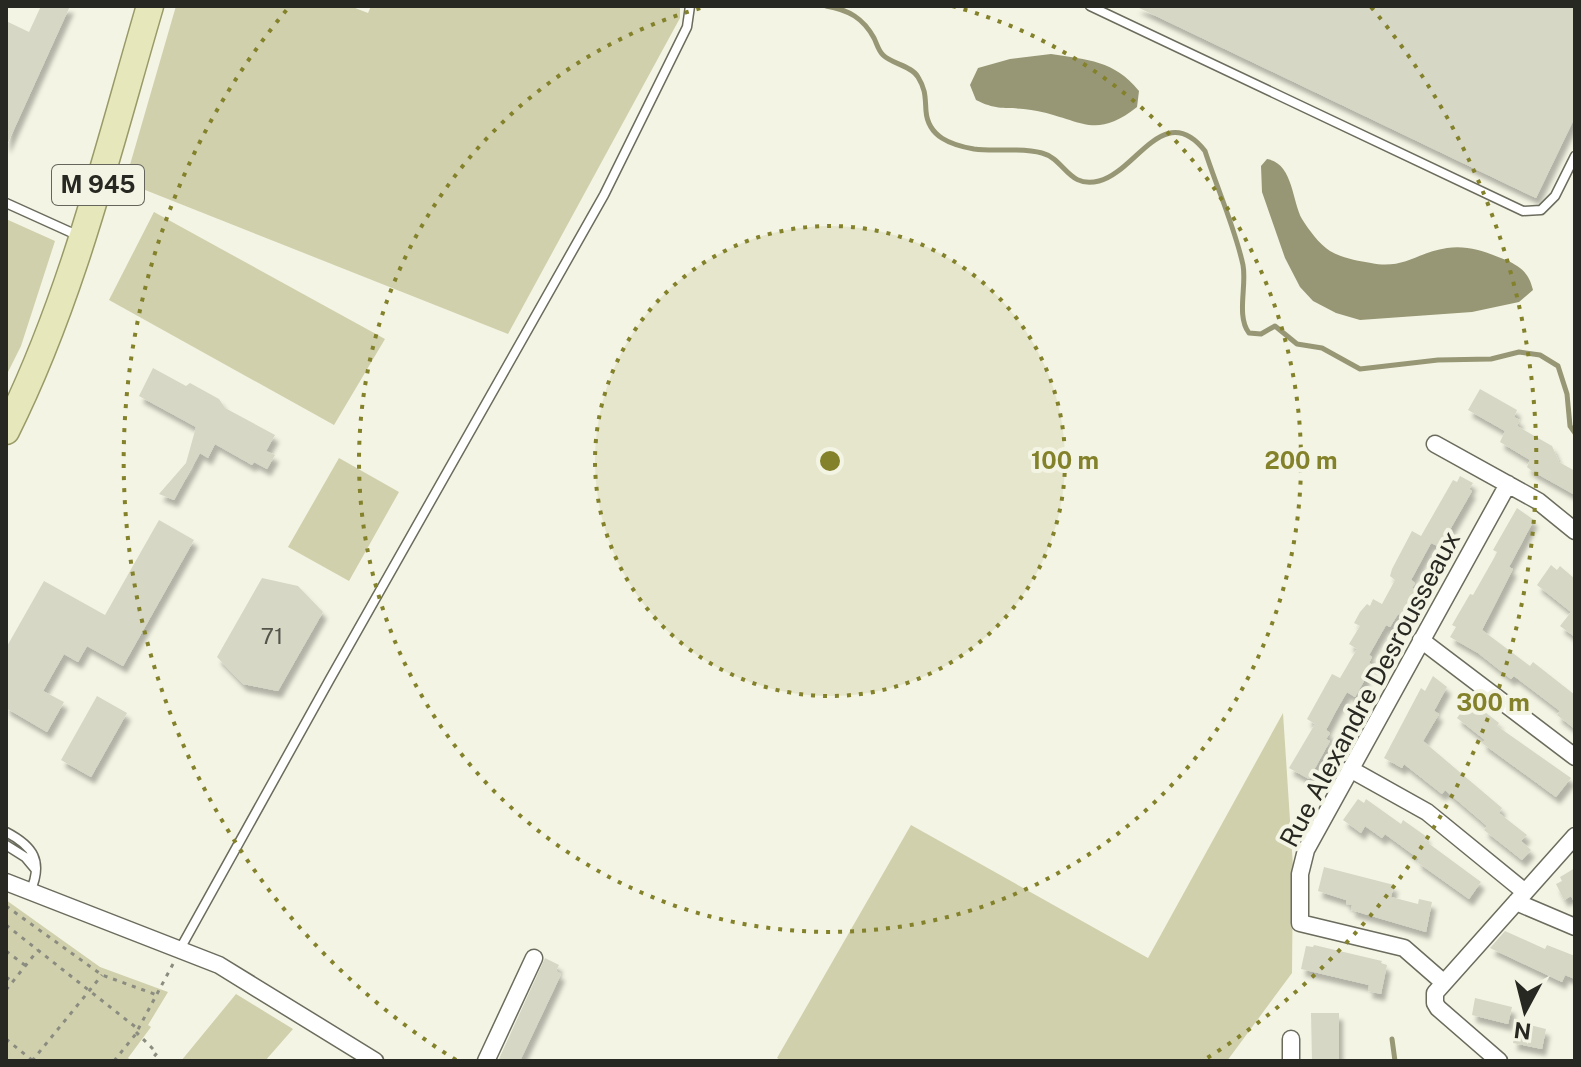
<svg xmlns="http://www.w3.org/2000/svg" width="1581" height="1067" viewBox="0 0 1581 1067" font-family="'Public Sans',sans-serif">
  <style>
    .green { fill: #d0d0ad }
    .water { fill: #979776 }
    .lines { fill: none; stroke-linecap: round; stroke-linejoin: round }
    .stream { stroke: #979776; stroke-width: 5 }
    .building { fill: #d7d7c6; filter: url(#shadow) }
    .service-casing { stroke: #6b6c5d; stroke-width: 11 }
    .minor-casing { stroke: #6b6c5d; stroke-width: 19 }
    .primary-casing { stroke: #999a68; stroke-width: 29 }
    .path { stroke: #8b8c80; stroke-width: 3; stroke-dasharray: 4 6; stroke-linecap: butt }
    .service { stroke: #fff; stroke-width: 8 }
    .minor { stroke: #fff; stroke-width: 16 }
    .primary { stroke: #e6e7bb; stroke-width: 26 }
    .ring { fill: none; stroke: #83812a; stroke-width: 4; stroke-dasharray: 4 8 }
    .labels { text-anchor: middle; stroke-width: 8; stroke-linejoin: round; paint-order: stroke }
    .number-label { font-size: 22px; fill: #54544b }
    .shield { fill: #f3f4e3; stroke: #65655c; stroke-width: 2 }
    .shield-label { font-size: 24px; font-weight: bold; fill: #282822 }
    .street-label { font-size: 26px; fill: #282822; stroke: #f3f4e3 }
    .centre { fill: #83812a; stroke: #f3f4e3; stroke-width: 4 }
    .ring-label { font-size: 24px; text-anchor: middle; font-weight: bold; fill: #83812a; stroke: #f3f4e3; stroke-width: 8; stroke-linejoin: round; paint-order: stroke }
  </style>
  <defs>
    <filter id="shadow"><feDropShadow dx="4" dy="7" stdDeviation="2" flood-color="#0004"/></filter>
  </defs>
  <rect width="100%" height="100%" fill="#f3f4e3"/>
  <path class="green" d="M176,6H350L368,13L371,6H680V18L508,334L125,182Z
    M154,212L385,339L334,425L109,300Z
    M6,219L55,241L21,346L6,376Z
    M339,458L399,492L349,581L288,547Z
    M1283,713L1293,866L1292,973L1227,1061H782L777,1058L911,825L1148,958Z
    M6,900L100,967L168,992L148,1025L151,1027L128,1058L132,1061H6Z
    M236,994L293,1029L265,1061H181Z"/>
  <path class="water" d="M1051,54C1088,60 1114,60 1139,91L1137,107C1095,140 1082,120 1037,111C1012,105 1001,113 976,100L970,85L978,68L1010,59Z
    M1267,159C1293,163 1292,201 1302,219C1309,230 1319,244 1330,251C1342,258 1358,261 1371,263C1403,270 1418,252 1447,248C1469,245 1486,252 1506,260C1521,267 1529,273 1533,290L1519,302L1472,312L1360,320L1336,313L1313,301L1300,287L1285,258L1262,192L1261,166Z"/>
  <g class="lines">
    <path class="stream" d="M826,6C849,10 863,18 874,38C877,44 878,50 883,55C892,64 912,66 918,77C926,90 925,97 926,111C928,137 951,145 974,149C996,152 1021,147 1042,153C1065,159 1068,189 1099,181C1136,172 1164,99 1205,151C1217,188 1235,228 1243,265C1247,286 1236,316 1249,333L1261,334L1275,326L1297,344L1322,348L1360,369L1438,360L1491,359L1519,352L1540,355L1558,366L1567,394L1570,426L1575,433
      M1392,1039L1395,1061"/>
  </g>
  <path class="building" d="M41,6H70L6,147V21L29,32Z
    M1135,6H1575V117L1536,198Z
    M153,368L186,386L190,383L219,399L225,408L275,435L266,451L275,455L267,469L254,462L252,465L215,444L208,458L200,453L174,500L159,494L186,463L196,427L139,396Z
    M1480,389L1517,410L1514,417L1520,420L1517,426L1552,446L1559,462L1575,471V495L1532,471L1527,467L1530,460L1500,442L1505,431L1468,410Z
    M1460,476L1473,483L1469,489L1472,491L1440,547L1431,543L1411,580L1415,583L1412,588L1416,590L1401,616L1398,614L1390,627L1386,625L1369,655L1372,657L1369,663L1373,665L1355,697L1347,692L1336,711L1326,730L1330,733L1326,739L1330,741L1309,779L1289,768L1315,724L1307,719L1332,674L1340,678L1357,649L1349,644L1360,626L1354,623L1360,612L1367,604L1370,606L1373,599L1382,604L1395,580L1390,576L1392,569L1412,531L1421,536L1453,480L1457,482Z
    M1517,508L1534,520L1509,567L1513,569L1482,630L1530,666L1533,662L1575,695V729L1557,715L1560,711L1514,676L1511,679L1478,653L1450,637L1456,627L1452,625L1470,594L1473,595L1494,558L1497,552L1493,550Z
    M159,520L194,540L123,666L87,646L78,662L64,654L43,691L64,702L47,732L6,708V648L44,581L105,615Z
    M1551,565L1557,570L1560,566L1575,579V637L1560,626L1571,612L1537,585Z
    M262,578L298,586L323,612L278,691L243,684L217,657Z
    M1433,676L1447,687L1434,711L1439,714L1423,741L1502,808L1499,813L1527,835L1521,841L1531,850L1522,860L1484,830L1487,826L1445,790L1442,794L1404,764L1402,768L1384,758L1421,688L1425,691Z
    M97,696L127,713L91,777L61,760Z
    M1467,704L1473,709L1476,705L1499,723L1497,726L1571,778L1556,797L1482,743L1485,740L1457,718Z
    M1358,799L1364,803L1366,799L1401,824L1403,820L1427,837L1424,840L1481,882L1469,899L1417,862L1419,859L1385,834L1382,838L1365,826L1361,833L1343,820Z
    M1324,867L1394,885L1391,897L1418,904L1419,899L1432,902L1426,932L1351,910L1352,905L1346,904V900L1318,891Z
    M1575,868V904L1571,896L1564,900L1556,884L1562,881L1560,877Z
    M1505,931L1545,949L1547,945L1575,956V979L1565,975L1562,982L1490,948Z
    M1314,945L1382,961L1381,963L1387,965L1381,994L1368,991L1369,985L1301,969L1306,946L1313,947Z
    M545,958L559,965L556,971L561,974L557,983L520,1061H498Z
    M1475,998L1512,1007L1508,1024L1472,1015Z
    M1311,1013H1339V1061H1312Z
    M1518,1022L1546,1029L1542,1049L1513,1043Z"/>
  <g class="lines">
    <g class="service-casing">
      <path id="service" d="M1090,6L1523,211L1541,210L1555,196L1575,156
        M6,203L79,236
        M6,832C33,846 44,861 30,892
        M6,845L25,857L35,869
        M180,949L330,679L604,195L687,27L690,6"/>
    </g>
    <g class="minor-casing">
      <path id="minor" d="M1435,444L1538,501L1575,531
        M1421,640L1575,757
        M1350,769L1427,812L1525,892
        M6,882L219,965L375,1061
        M1516,902L1575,927
        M1443,982L1404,948L1300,923V874L1306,850L1508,484
        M486,1061L534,958
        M1291,1061V1039
        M1499,1061L1438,1008L1435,1003V993L1575,836"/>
    </g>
    <g class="primary-casing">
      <path id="primary" d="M6,431C73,297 108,149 150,6"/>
    </g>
    <path class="path" d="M6,906L102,975L157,995
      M6,925L138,1029
      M6,951L26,966
      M6,977L13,982
      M6,990L38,950
      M136,1032L157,1053L150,1061
      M6,1039L33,1061
      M32,1061L102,975
      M114,1061L135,1035L173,964"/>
    <use href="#service" class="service"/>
    <use href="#minor" class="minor"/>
    <use href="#primary" class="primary"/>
  </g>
  <circle cx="830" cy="461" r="235" fill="#83812a" fill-opacity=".12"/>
  <g class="ring">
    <circle cx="830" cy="461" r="235"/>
    <path d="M952 6A471 471 0 1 1 708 6"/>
    <path d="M456 1060A706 706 0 0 1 289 7M1371 7A706 706 0 0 1 1204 1060"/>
  </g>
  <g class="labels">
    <g class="number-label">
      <text x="272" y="644">71</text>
    </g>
    <rect class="shield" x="52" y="165" width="92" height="40" rx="6"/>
    <g class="shield-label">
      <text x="98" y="193">M 945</text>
    </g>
    <g class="street-label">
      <text transform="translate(1370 689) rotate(-62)" y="9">Rue Alexandre Desrousseaux</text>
    </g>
  </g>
  <circle cx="830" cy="461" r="12" class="centre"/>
  <g class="ring-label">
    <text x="1065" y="469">100 m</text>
    <text x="1301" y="469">200 m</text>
    <text x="1493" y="711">300 m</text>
  </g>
  <rect width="1581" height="1067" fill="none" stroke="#282822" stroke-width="16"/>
  <g transform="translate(1525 1011) rotate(187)" stroke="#f3f4e3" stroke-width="6" paint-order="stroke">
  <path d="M0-6L14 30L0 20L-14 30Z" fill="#282822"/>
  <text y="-12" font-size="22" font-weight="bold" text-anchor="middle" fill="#282822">N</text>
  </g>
</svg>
